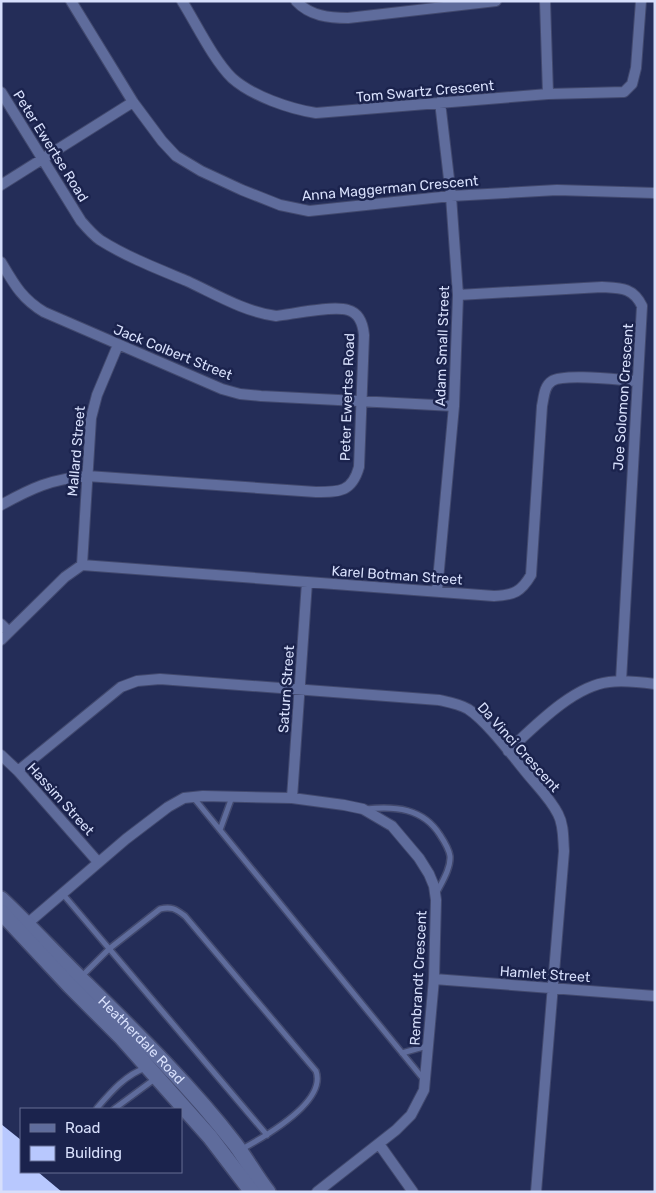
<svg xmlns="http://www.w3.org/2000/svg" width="656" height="1193" viewBox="0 0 656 1193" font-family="Rubik,sans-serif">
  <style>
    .building { fill: #b8c8fe }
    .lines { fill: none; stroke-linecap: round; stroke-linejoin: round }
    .lane-casing { stroke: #42496e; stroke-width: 8 }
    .street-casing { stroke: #42496e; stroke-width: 12 }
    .secondary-casing { stroke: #42496e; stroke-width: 18 }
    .lane { stroke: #5f6c9c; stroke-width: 5 }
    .street { stroke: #5f6c9c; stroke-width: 10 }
    .secondary { stroke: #5f6c9c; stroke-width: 15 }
    .labels { text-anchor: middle; stroke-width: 5; stroke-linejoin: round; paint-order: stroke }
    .street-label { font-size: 14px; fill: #d7dffb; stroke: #1b234d }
  </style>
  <rect width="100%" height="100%" fill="#242d58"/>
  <path class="building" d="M1,1124L21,1140V1172H38L62,1192H1Z"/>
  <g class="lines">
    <g class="lane-casing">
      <path id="lane" d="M193,797L425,1081
        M366,809C395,806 423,808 440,835C444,841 449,849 450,856C451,868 442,882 437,892
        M220,830L232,797
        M62,893L267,1135
        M82,976L109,949L160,909C171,906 176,909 185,916L316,1071C327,1102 264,1137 242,1149
        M402,1053L427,1046
        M97,1108C110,1093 126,1074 146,1068
        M114,1109L156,1078"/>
    </g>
    <g class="street-casing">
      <path id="street" d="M71,1L133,102L162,141L176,156L201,171L242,190L280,205L309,211L451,196L557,190L655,193
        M182,1C197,25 213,59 232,78C252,96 290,109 316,113L548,94L624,92L632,84L636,68L641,1
        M296,1C310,16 329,18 348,18L496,1
        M545,1L548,94
        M1,92L81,221C87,228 93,235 100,240C127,257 158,269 187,281C215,294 245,312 276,316C293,314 333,305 348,310C359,313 363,324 364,335L359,467C352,492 340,492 316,492L87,476C51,479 32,488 1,505
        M1,185L133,102
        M1,262C14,284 22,299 44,312L222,389L240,394L261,396L454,406
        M458,295L602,287C620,288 633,287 642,306L621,681
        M82,565L91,418L97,395L118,345
        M437,591L454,406L458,295L451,196L440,102
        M1,624L9,632
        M1,640L65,577L82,565L494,596C514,595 521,592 531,575L542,406C544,397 544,386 552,381C565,373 620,380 637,381
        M508,751C534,727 573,686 609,682C624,680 640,682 655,684
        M1,755L18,771L98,862
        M18,771L121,687L137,681L160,679L439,700C448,702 459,704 468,709C488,722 514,758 530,777C540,789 551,800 558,814C564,825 563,839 564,851L536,1192
        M292,798L307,582
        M21,925L28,923L126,839L168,807L184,798L203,796L292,798L344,805L363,809L392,826L419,858L429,874L434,886L436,900L434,979L424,1090L411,1115L396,1130L317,1192
        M434,979L655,996
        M379,1144L413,1192"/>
    </g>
    <g class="secondary-casing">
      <g id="secondary">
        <path id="s1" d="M1,899C31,927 58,957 87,985C139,1036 191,1087 235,1144C247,1160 256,1177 268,1192"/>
        <path d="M1,912L70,986L122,1038L210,1137L252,1192"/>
      </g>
    </g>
    <use href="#lane" class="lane"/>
    <use href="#street" class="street"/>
    <use href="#secondary" class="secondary"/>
  </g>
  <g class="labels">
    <g class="street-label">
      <text transform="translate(425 91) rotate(-5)" y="5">Tom Swartz Crescent</text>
      <text transform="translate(51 146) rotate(58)" y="5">Peter Ewertse Road</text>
      <text transform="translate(390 188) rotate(-5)" y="5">Anna Maggerman Crescent</text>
      <text transform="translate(442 346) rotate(-88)" y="5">Adam Small Street</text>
      <text transform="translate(173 352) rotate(22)" y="5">Jack Colbert Street</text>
      <text transform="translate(347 397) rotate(-88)" y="5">Peter Ewertse Road</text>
      <text transform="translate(623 397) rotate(-86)" y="5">Joe Solomon Crescent</text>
      <text transform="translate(76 451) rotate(-85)" y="5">Mallard Street</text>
      <text transform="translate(397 575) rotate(4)" y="5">Karel Botman Street</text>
      <text transform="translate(286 689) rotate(-86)" y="5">Saturn Street</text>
      <text transform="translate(519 747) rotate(48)" y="5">Da Vinci Crescent</text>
      <text transform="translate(61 799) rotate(48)" y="5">Hassim Street</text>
      <text transform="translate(545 974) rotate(4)" y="5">Hamlet Street</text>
      <text transform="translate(418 978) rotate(-87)" y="5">Rembrandt Crescent</text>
      <text dy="5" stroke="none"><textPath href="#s1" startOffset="199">Heatherdale Road</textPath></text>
    </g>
  </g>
  <rect width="656" height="1193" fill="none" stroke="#d7dffb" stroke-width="5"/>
  <rect x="20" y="1108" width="162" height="65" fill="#1b234d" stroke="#666e93"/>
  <rect x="30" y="1124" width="25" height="8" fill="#5f6c9c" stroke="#666e93"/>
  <text x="65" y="1133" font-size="15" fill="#d7dffb">Road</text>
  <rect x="30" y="1146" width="25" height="15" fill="#b8c8fe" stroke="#666e93"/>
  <text x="65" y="1158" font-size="15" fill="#d7dffb">Building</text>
</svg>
